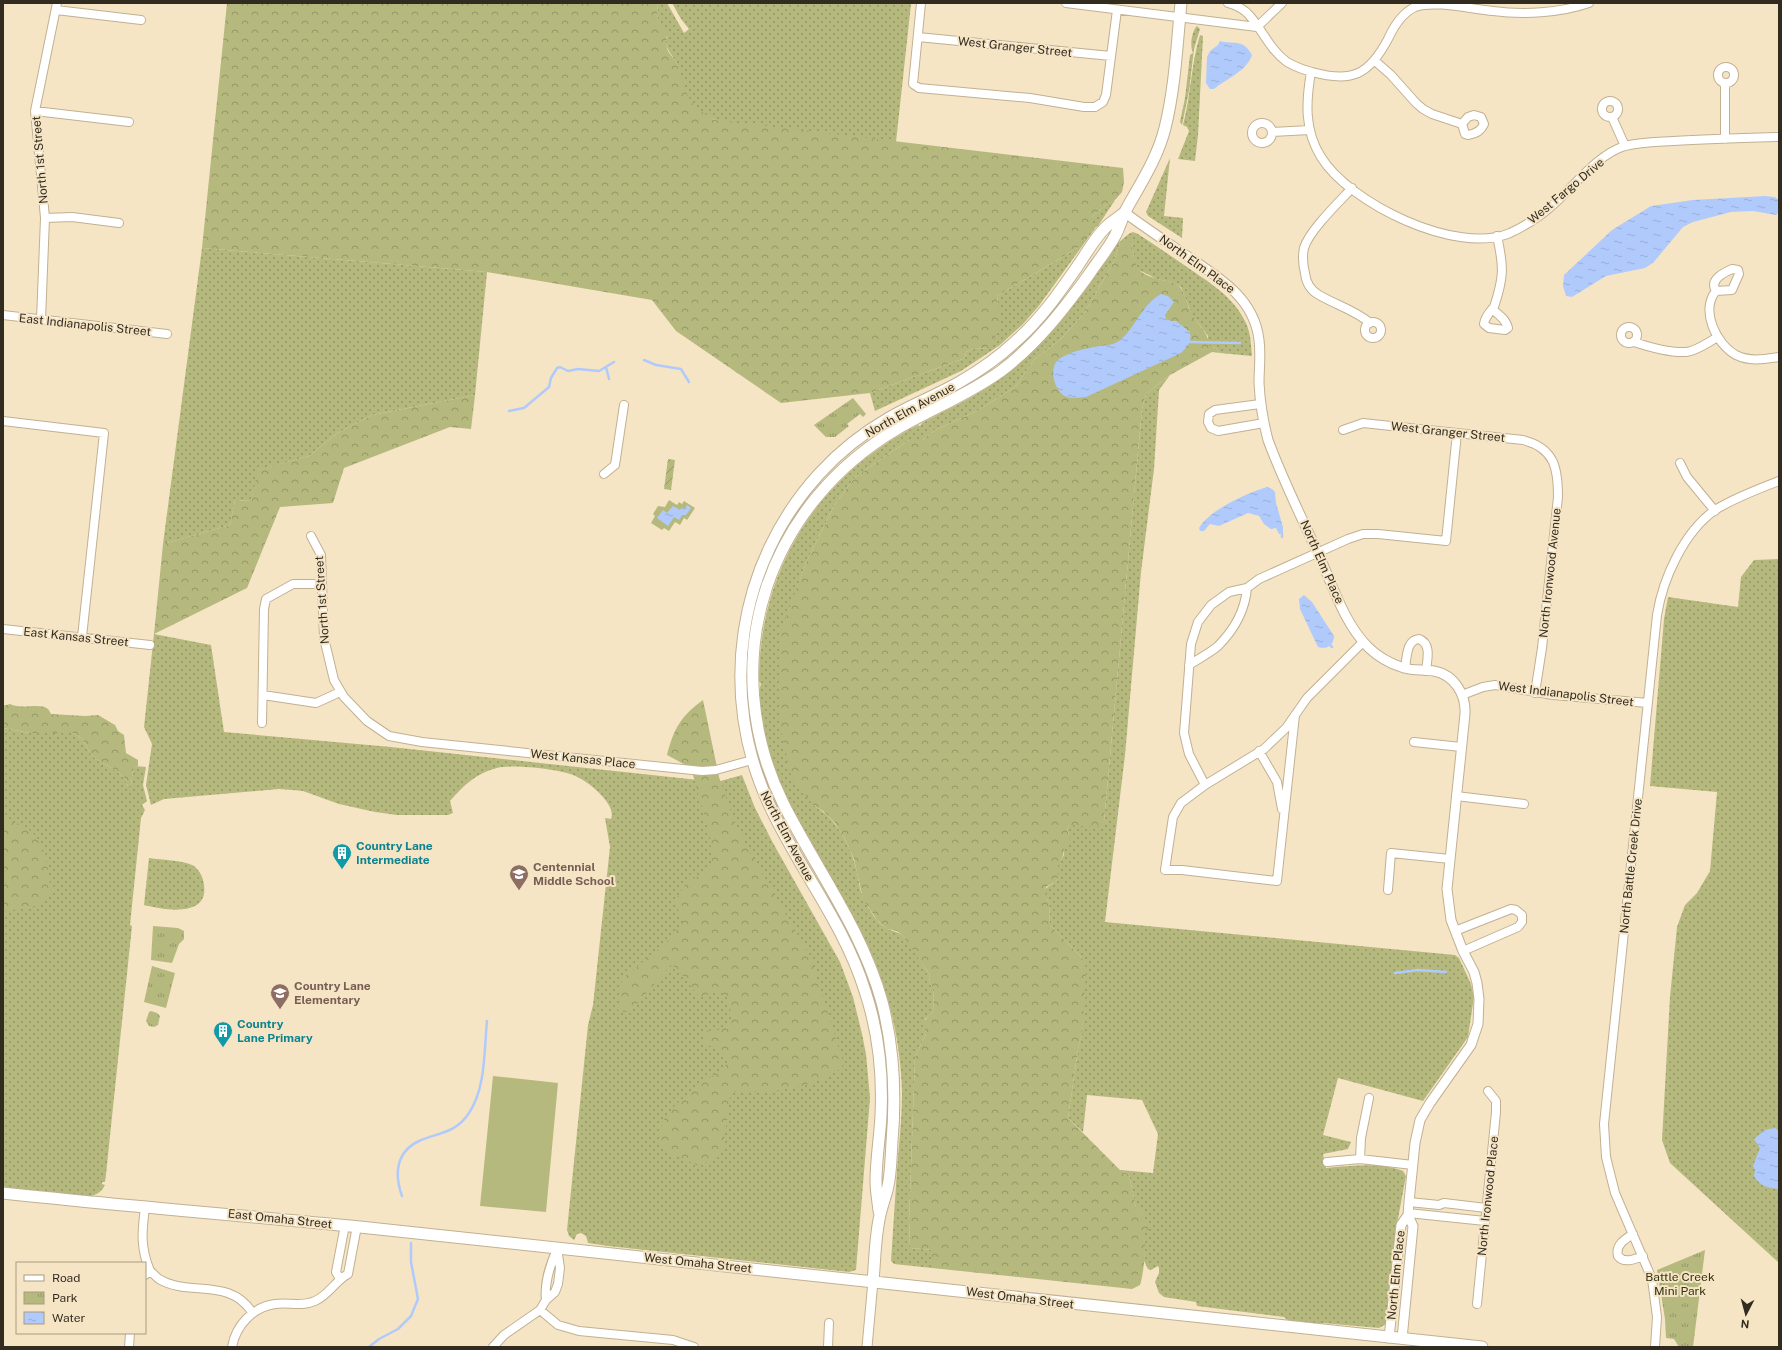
<svg xmlns="http://www.w3.org/2000/svg" width="1782" height="1350" viewBox="0 0 1782 1350" font-family="'Public Sans',sans-serif">
  <style>
    .grass { fill: url(#grass-dots) }
    .forest { fill: url(#forest-crowns) }
    .park { fill: url(#park-tufts) }
    .garden { fill: url(#garden-furrows) }
    .pitch { fill: #b5b97d }
    .water { fill: url(#water-ripples) }
    .lines { fill: none; stroke-linecap: round; stroke-linejoin: round }
    .stream { stroke: #b1cafc; stroke-width: 2.5 }
    .minor-casing { stroke: #c1b092; stroke-width: 10 }
    .tertiary-casing { stroke: #c1b092; stroke-width: 11 }
    .secondary-casing { stroke: #c1b092; stroke-width: 13 }
    .minor { stroke: #fff; stroke-width: 8 }
    .tertiary { stroke: #fff; stroke-width: 9 }
    .secondary { stroke: #fff; stroke-width: 11 }
    .labels { text-anchor: middle; stroke-width: 4; stroke-linejoin: round; paint-order: stroke }
    .street-label { font-size: 12px; fill: #322c20; stroke: #f6e5c5 }
    .culture-label { font-size: 12px; font-weight: bold; fill: #0d838f; stroke: #f6e5c5; text-anchor: start }
    .education-label { font-size: 12px; font-weight: bold; fill: #785e54; stroke: #f6e5c5; text-anchor: start }
    .park-label { font-size: 12px; fill: #333414; stroke: #f6e5c5 }
  </style>
  <defs>
    <pattern id="grass-dots" width="8" height="8" patternUnits="userSpaceOnUse"><rect width="8" height="8" fill="#b5b97d"/><path d="M2 2h.1M6 6h.1" fill="none" stroke="#949766" stroke-width="1.8" stroke-linecap="round"/></pattern>
    <pattern id="forest-crowns" width="20" height="18" patternUnits="userSpaceOnUse"><rect width="20" height="18" fill="#b5b97d"/><path d="M2 6a3 3 0 1 1 6 0M12 15a3 3 0 1 1 6 0" fill="none" stroke="#949766"/></pattern>
    <pattern id="park-tufts" width="24" height="20" patternUnits="userSpaceOnUse"><rect width="24" height="20" fill="#b5b97d"/><path d="M3 7l-1-3M5 7V3M7 7l1-3M15 17l-1-3M17 17v-4M19 17l1-3" fill="none" stroke="#949766"/></pattern>
    <pattern id="garden-furrows" width="10" height="10" patternUnits="userSpaceOnUse"><rect width="10" height="10" fill="#b5b97d"/><path d="M-1 1l2-2M0 10L10 0M9 11l2-2" fill="none" stroke="#949766"/></pattern>
    <pattern id="water-ripples" width="26" height="14" patternUnits="userSpaceOnUse"><rect width="26" height="14" fill="#b1cafc"/><path d="M2 4q2-2 4 0t4 0M15 11q2-2 4 0t4 0" fill="none" stroke="#99aed8"/></pattern>
  </defs>
  <rect width="100%" height="100%" fill="#f6e5c5"/>
  <path class="grass" d="M657,3H667L684,33L689,29L681,19L672,3L911,4L896,142L722,122C706,118 690,107 685,92C681,82 680,71 676,62C672,54 663,47 667,37L658,19Z
    M1197,26L1200,29L1194,49L1189,91L1182,125L1180,122L1185,98L1190,55L1193,53C1190,47 1191,32 1197,26Z
    M1200,35L1203,36L1198,135L1195,161L1178,159L1189,131L1187,127L1183,125C1191,95 1191,64 1200,35Z
    M1170,158L1164,216L1183,218L1182,238L1148,216L1146,212Z
    M1115,200L1098,226L1096,227L1038,307L1023,324L1000,345L961,371L875,411L870,393L965,358L966,352L974,349L989,348L998,304L997,296L1076,249L1092,217L1107,204Z
    M1133,232L1138,234C1155,245 1171,256 1187,267C1210,283 1234,297 1246,323C1251,334 1251,345 1252,356L1220,353L1216,348L1208,346V336L1192,315L1181,287L1172,282L1157,279L1139,270L1135,267L1132,242L1120,243L1114,261L1086,311L1061,339L1035,359L1015,387L979,410L933,431L923,440H909L855,477L835,504L806,563L797,588L813,805C837,819 851,845 857,872C859,881 860,894 865,901C870,911 876,921 886,928C892,932 899,931 904,937C914,948 921,963 930,975L929,982L934,989L933,1012L925,1019L926,1034L915,1057L909,1221L910,1248L932,1250V1268L894,1264L891,1261C893,1231 895,1200 897,1170C899,1144 902,1119 902,1093C901,1052 893,1009 878,970C866,938 848,908 831,878C801,825 768,774 761,713C760,703 758,692 761,684L759,681C759,569 818,476 918,425L920,426L922,423C946,410 971,399 994,383C1048,346 1081,296 1118,243C1122,240 1128,233 1133,232Z
    M202,248L487,272L475,395L372,415L336,434L309,456L259,470L251,501L235,500L230,525L163,544Z
    M1170,375L1159,390L1154,469L1141,572L1125,755L1105,922L1455,955L1459,958L1471,984L1474,997L1468,1037L1423,1101L1338,1078L1323,1135L1351,1142L1348,1149L1323,1154L1326,1168C1350,1166 1380,1162 1403,1171L1406,1176L1397,1224L1386,1324L1379,1328L1323,1323H1291L1284,1317L1197,1306L1196,1302L1164,1297L1159,1293L1155,1282L1159,1273V1268L1158,1266L1151,1270L1148,1269L1144,1261L1145,1242L1142,1236L1143,1213L1136,1208L1129,1175L1120,1170L1153,1173L1158,1134L1142,1100L1087,1095L1083,1132L1068,1118L1079,1043L1082,1036L1084,960L1050,925L1049,902C1034,888 1055,886 1058,878C1059,873 1056,867 1058,862C1060,860 1063,857 1064,855V850L1069,834L1067,830L1069,825H1084L1104,822L1142,409L1146,394Z
    M1779,559V1263L1670,1163L1662,1140L1670,997L1677,927L1685,905L1697,893L1710,871L1717,792L1650,786L1664,619L1668,597L1738,607L1741,577L1754,560Z
    M154,634L211,645L224,732L391,747L717,782L742,775L755,808L773,843L840,962L853,997L862,1034L866,1054L870,1098L856,1270L849,1272L608,1246L588,1243L586,1236L581,1233L577,1234L574,1240L569,1236L567,1230L588,1025L593,1005L610,847L605,818L611,819C614,811 608,803 603,797C595,788 585,780 573,775C557,769 514,764 497,768C476,773 463,786 450,801L453,813L448,815H397L375,812L339,804L303,791L293,790L279,789L164,799L151,805L146,785L152,744L144,727Z
    M3,728L30,733H72C86,736 85,750 95,758C107,767 124,771 128,786L131,785L133,769L135,766L146,767L143,785L147,801L142,805L145,810L141,818L130,925L132,926L106,1174L105,1182H102V1184L105,1185C101,1194 93,1196 85,1197L3,1189Z
    M149,858C161,860 184,860 194,866C200,871 203,877 204,885C209,918 164,910 144,905Z"/>
  <path class="forest" d="M227,3H657L658,19L667,30C667,38 665,44 668,51C671,56 675,59 677,64C688,94 684,103 715,120L1123,168L1124,182L1122,192L1115,200L1107,204L1092,217C1093,230 1085,240 1076,249L997,296C1000,322 1003,324 989,348L974,349L966,352L965,358L870,393L781,403L676,331L652,300L487,272L202,248Z
    M1125,239L1132,242C1135,267 1134,273 1162,280C1168,281 1174,282 1179,286C1184,290 1188,308 1192,314C1197,324 1210,334 1209,346L1216,348L1220,353L1212,352L1170,375L1146,394L1142,409L1104,822L1097,827L1069,825L1067,830L1071,839L1064,850L1063,856L1058,863V878L1055,882L1046,887L1045,891L1046,899L1049,902L1050,925L1084,960L1086,969L1082,1036L1079,1043L1068,1118L1120,1170L1129,1175L1136,1207L1143,1213L1148,1225L1149,1231L1143,1233C1142,1237 1144,1238 1145,1242C1146,1250 1143,1277 1140,1285L1132,1289L932,1268V1250L910,1248L909,1221L915,1057L926,1034C924,1022 922,1021 933,1012L934,989L929,982L930,975L904,937L897,931L887,929L877,920L863,899L854,859L845,839L835,823L823,811L813,805L791,775L782,735L780,705L779,636L806,563L835,504L855,477L909,440H923L933,431L979,410L1015,387L1035,359L1061,339L1086,311L1114,261L1120,243Z
    M475,395L471,429L450,427L344,468L333,503L280,507L247,588L154,634L163,544L230,525L235,500L251,501L258,470L309,456L336,434L372,415Z
    M703,700L719,777L733,818L750,853L810,956L844,1065C820,1090 763,1093 731,1092L723,1148L716,1160L697,1165L672,1154L659,1143L662,1122L676,1104L725,1066L729,1058L719,1049L703,1043L705,1031C720,1030 724,1032 732,1018L727,995L718,992L701,997C689,988 682,969 671,965L631,1011L622,1012L618,1010L622,979L665,944L683,922L675,901L686,883L712,868L710,835L691,768L667,755C674,728 681,716 703,700Z
    M10,704C22,710 40,702 48,709C49,710 50,712 51,714L85,716L98,715L115,725L118,731L124,735L126,753L138,760V766H135L133,769L131,786H128C124,771 107,767 95,758C85,750 86,736 72,733H30L3,728V706Z
    M3,820C11,822 20,823 27,828C48,844 47,867 51,891C46,909 17,909 3,911Z"/>
  <path class="park" d="M853,398L866,414L863,417L860,414L847,424L849,426L835,437H826L814,425Z
    M153,926L178,928L184,931V939L179,944L172,963L151,960Z
    M152,966L175,973L166,1008L144,1002Z
    M151,1011L157,1013L160,1016L158,1025L154,1027L149,1026L146,1021L149,1012Z
    M1705,1250L1693,1347H1679L1674,1339L1666,1338L1665,1319L1657,1270Z"/>
  <path class="garden" d="M668,459L675,460L671,490L664,489Z"/>
  <path class="pitch" d="M669,500L677,505L679,502L682,504L684,501L695,508L687,520L684,518L680,525L675,522L669,531L664,528L662,530L651,523L655,516L653,514L658,506L665,507Z
    M493,1076L558,1083L546,1212L480,1206Z"/>
  <path class="water" d="M1220,41C1234,45 1243,38 1252,55C1247,71 1226,79 1214,89H1210L1206,83L1207,57L1210,51L1218,45Z
    M1765,196L1775,197L1779,200V212L1776,215L1753,211L1731,212L1693,222L1683,227L1653,263L1645,268L1606,276L1572,297L1566,296L1563,286L1564,275L1612,230L1651,206L1693,200Z
    M1161,294L1168,296L1174,302L1165,315L1166,319L1171,321H1176L1190,332C1192,342 1188,346 1181,353L1086,397C1080,397 1073,399 1067,397C1055,393 1048,369 1058,360C1068,352 1083,349 1095,347C1103,345 1112,346 1119,341C1136,328 1141,305 1161,294Z
    M1267,487L1272,489L1275,492L1276,503L1283,527V534H1279L1276,528L1271,529L1264,524L1259,516L1248,513L1219,526L1210,524L1204,531H1200L1199,528C1209,510 1247,493 1267,487Z
    M687,505L691,508L686,515H682L679,520L674,517L668,526L657,518L663,510L667,513L673,506L680,510L682,507L685,509Z
    M1304,595L1312,602L1334,636C1334,645 1327,650 1318,647L1300,609L1299,599Z
    M1775,1128L1779,1131V1189C1767,1188 1760,1186 1754,1176L1755,1170L1753,1166L1760,1148L1754,1139L1765,1130Z"/>
  <g class="lines">
    <path class="stream" d="M1190,342L1240,343
      M644,360L656,365L681,369L689,382
      M606,367L609,379
      M509,411L524,408L549,387L551,378L557,368L560,367L568,371L578,369L599,371L614,362
      M1282,534V537
      M1330,645L1332,647
      M1395,973L1418,970L1446,972
      M402,1196C394,1174 396,1152 419,1141C439,1132 455,1134 469,1113C486,1088 484,1050 487,1021
      M369,1347L379,1339L398,1329L411,1316L418,1299L411,1262V1243"/>
    <g class="minor-casing">
      <path id="minor" d="M921,3L913,84L919,88L1030,98L1084,107H1095L1103,102L1106,95L1117,10
        M1066,3L1257,27
        M1228,3C1235,5 1244,9 1249,15C1262,29 1270,50 1287,62C1294,66 1304,70 1312,72C1352,83 1369,75 1388,39C1394,26 1402,13 1415,7C1436,0 1470,9 1493,11C1523,15 1560,13 1589,3
        M56,10L141,20
        M1257,27L1282,3
        M918,37L1111,56
        M1375,61L1391,75L1416,103L1423,109L1432,114L1462,124
        M1718 75a8 8 0 1 1 16 0a8 8 0 1 1-16 0Z
        M1311,72C1306,101 1304,130 1321,157C1349,203 1457,256 1510,233C1527,225 1541,216 1555,203C1575,185 1598,154 1625,146C1641,142 1657,142 1673,141C1708,139 1744,138 1779,137
        M1725,83V139
        M1602 109a8 8 0 1 1 16 0a8 8 0 1 1-16 0Z
        M35,111L129,122
        M1474,115L1481,117L1484,124C1481,131 1476,134 1468,135L1465,134L1462,124L1468,117Z
        M1612,117L1625,146
        M1252 133a10 10 0 1 1 20 0a10 10 0 1 1-20 0Z
        M1272,132L1310,130
        M1352,188C1339,202 1309,231 1304,248C1302,257 1303,265 1305,273C1306,283 1310,290 1319,295C1336,305 1355,310 1370,323
        M45,218L72,217L119,223
        M1732,269L1738,270L1739,274L1732,290L1716,291C1709,280 1723,273 1732,269Z
        M1716,291C1700,310 1716,344 1736,355C1750,362 1765,359 1779,357
        M1492,309C1498,314 1506,319 1508,328L1505,330L1489,328L1484,324C1485,317 1489,313 1494,307C1504,277 1504,267 1497,236
        M3,315L167,334
        M41,320L45,218L35,111L57,3
        M1365 330a8 8 0 1 1 16 0a8 8 0 1 1-16 0Z
        M1621 335a8 8 0 1 1 16 0a8 8 0 1 1-16 0Z
        M1634,342C1649,347 1670,353 1686,352C1697,351 1708,342 1718,337
        M1260,404L1215,410L1209,414L1208,422L1211,428L1218,431L1264,423
        M3,421L104,433L82,637
        M1343,430L1363,423L1523,440C1555,448 1558,469 1558,497L1542,648L1535,693
        M1680,463L1687,477L1715,511
        M604,474L615,465L624,405
        M311,536L321,555L324,638L334,680L344,697L367,721L389,736L422,742L702,771L716,770L752,760
        M3,629L150,645
        M1189,665C1198,659 1210,653 1218,646C1234,630 1245,611 1247,588
        M1405,668C1407,658 1406,640 1419,639C1432,644 1427,660 1426,671
        M263,695L316,703L340,692
        M1462,695L1483,687L1495,685L1553,695L1648,703
        M1295,715L1277,881L1182,870H1165L1173,817L1181,803L1205,785L1264,749L1286,728L1307,698L1363,642
        M262,723L264,609L266,599L293,584H322
        M1414,742L1461,747
        M1259,751L1277,782L1282,809
        M1205,785L1189,754L1184,733L1191,644L1198,622L1211,605L1229,592L1247,588L1259,579L1348,539L1363,534H1378L1446,541L1457,433
        M1456,796L1524,804
        M1388,890L1391,853L1450,859
        M1455,931L1511,909L1516,910L1522,915V922L1518,927L1463,951
        M1360,1159L1361,1138L1369,1098
        M1327,1162L1360,1159L1413,1165
        M1409,1202L1439,1205L1444,1203L1486,1208
        M1408,1213L1485,1221
        M1633,1234C1625,1239 1615,1245 1618,1256C1624,1264 1635,1259 1643,1256
        M150,1271C153,1273 156,1277 159,1279C189,1297 229,1277 252,1312
        M145,1275L150,1271C140,1247 142,1231 145,1207
        M340,1279L336,1272L345,1225
        M546,1300C544,1282 550,1265 557,1249
        M1477,1304L1496,1112V1101L1488,1091
        M540,1310L558,1325L579,1331L673,1340L694,1347
        M129,1347L130,1333
        M232,1347C236,1325 253,1307 275,1304C289,1302 301,1307 315,1301C329,1295 335,1281 348,1274L357,1226
        M493,1347L504,1335L540,1310L546,1300L555,1292L558,1284L560,1268L557,1248
        M828,1347L829,1323
        M1655,1347L1657,1317L1652,1279L1615,1193L1606,1157L1604,1124L1657,615C1663,578 1684,532 1715,510C1734,498 1758,489 1779,481"/>
    </g>
    <g class="tertiary-casing">
      <path id="tertiary" d="M1124,212C1144,227 1164,240 1184,254C1218,277 1254,297 1259,340C1261,355 1259,369 1259,383C1260,403 1263,421 1268,440C1283,481 1303,520 1321,560C1334,589 1345,624 1368,647C1378,657 1391,664 1404,668C1414,671 1424,669 1434,671C1455,675 1466,695 1465,714L1447,889L1451,920L1463,951L1474,972L1477,983L1479,999L1478,1024L1471,1045L1430,1103L1420,1120L1415,1143L1409,1202L1408,1215L1413,1226L1402,1339
        M1389,1338L1401,1225L1408,1215
        M867,1347L873,1281"/>
    </g>
    <g class="secondary-casing">
      <path id="secondary" d="M3,1193C122,1206 241,1215 360,1227C734,1265 1108,1309 1482,1347
        M879,1211C878,1201 876,1191 876,1181C876,1159 880,1137 881,1115C883,1073 878,1030 865,991C844,923 798,868 769,804C718,694 737,564 819,474C839,452 863,433 889,418C911,405 935,396 958,383C979,371 999,357 1016,341C1041,319 1059,293 1077,267C1086,254 1094,239 1105,228C1111,222 1118,218 1124,213
        M873,1281C875,1260 875,1236 880,1215C882,1205 886,1196 888,1186C891,1172 891,1157 892,1142C896,1095 894,1048 882,1002C862,929 816,869 783,803C750,736 743,657 767,586C790,519 836,465 897,429C931,409 968,395 1001,371C1037,344 1064,309 1090,273C1098,261 1108,249 1115,236C1120,227 1122,217 1127,208C1141,183 1158,157 1165,128C1175,88 1177,44 1181,3"/>
    </g>
    <use href="#minor" class="minor"/>
    <use href="#tertiary" class="tertiary"/>
    <use href="#secondary" class="secondary"/>
  </g>
  <defs>
    <g id="building-pin" transform="scale(1)"><path d="M0 17L-7.5 6A9.5 9.5 0 1 1 7.5 6Z" fill="#0f9aa8" stroke="#f6e5c5"/><path d="M-4-6H4V6H1V3H-1V6H-4ZM-2.5-4.3h1.7v1.8h-1.7ZM.8-4.3h1.7v1.8H.8ZM-2.5-1h1.7V.8h-1.7ZM.8-1h1.7V.8H.8Z" fill="#fff"/></g>
    <g id="school-pin" transform="scale(1)"><path d="M0 17L-7.5 6A9.5 9.5 0 1 1 7.5 6Z" fill="#8d6e63" stroke="#f6e5c5"/><path d="M0-5L7-2L0 1L-7-2ZM-4 1L0 2.5L4 1V4Q0 6-4 4Z" fill="#fff"/></g>
  </defs>
  <g fill-rule="evenodd">
    <use href="#building-pin" x="342" y="853"/>
    <use href="#school-pin" x="519" y="874"/>
    <use href="#school-pin" x="280" y="993"/>
    <use href="#building-pin" x="223" y="1031"/>
  </g>
  <g class="labels">
    <g class="street-label">
      <text transform="translate(1015 47) rotate(6)" y="4">West Granger Street</text>
      <text transform="translate(40 160) rotate(-95)" y="4">North 1st Street</text>
      <text transform="translate(1566 191) rotate(-40)" y="4">West Fargo Drive</text>
      <text transform="translate(1197 264) rotate(36)" y="4">North Elm Place</text>
      <text transform="translate(85 325) rotate(6)" y="4">East Indianapolis Street</text>
      <text transform="translate(910 410) rotate(-29)" y="4">North Elm Avenue</text>
      <text transform="translate(1448 432) rotate(6)" y="4">West Granger Street</text>
      <text transform="translate(1322 562) rotate(66)" y="4">North Elm Place</text>
      <text transform="translate(1550 573) rotate(-84)" y="4">North Ironwood Avenue</text>
      <text transform="translate(322 600) rotate(-94)" y="4">North 1st Street</text>
      <text transform="translate(76 637) rotate(6)" y="4">East Kansas Street</text>
      <text transform="translate(1566 694) rotate(7)" y="4">West Indianapolis Street</text>
      <text transform="translate(583 759) rotate(6)" y="4">West Kansas Place</text>
      <text transform="translate(787 836) rotate(62)" y="4">North Elm Avenue</text>
      <text transform="translate(1631 866) rotate(-84)" y="4">North Battle Creek Drive</text>
      <text transform="translate(1488 1196) rotate(-84)" y="4">North Ironwood Place</text>
      <text transform="translate(280 1219) rotate(6)" y="4">East Omaha Street</text>
      <text transform="translate(698 1263) rotate(6)" y="4">West Omaha Street</text>
      <text transform="translate(1396 1275) rotate(-84)" y="4">North Elm Place</text>
      <text transform="translate(1020 1298) rotate(7)" y="4">West Omaha Street</text>
    </g>
    <g class="culture-label">
      <text x="356" y="850">Country Lane<tspan x="356" dy="14">Intermediate</tspan></text>
      <text x="237" y="1028">Country<tspan x="237" dy="14">Lane Primary</tspan></text>
    </g>
    <g class="education-label">
      <text x="533" y="871">Centennial<tspan x="533" dy="14">Middle School</tspan></text>
      <text x="294" y="990">Country Lane<tspan x="294" dy="14">Elementary</tspan></text>
    </g>
    <g class="park-label">
      <text x="1680" y="1281">Battle Creek<tspan x="1680" dy="14">Mini Park</tspan></text>
    </g>
  </g>
  <rect width="1782" height="1350" fill="none" stroke="#322c20" stroke-width="8"/>
  <rect x="16" y="1262" width="130" height="72" fill="#f6e5c5" stroke="#a89b83"/>
  <rect x="24" y="1275" width="20" height="6" fill="#ffffff" stroke="#a89b83"/>
  <text x="52" y="1282" font-size="12" fill="#322c20">Road</text>
  <rect x="24" y="1292" width="20" height="12" fill="url(#park-tufts)" stroke="#a89b83"/>
  <text x="52" y="1302" font-size="12" fill="#322c20">Park</text>
  <rect x="24" y="1312" width="20" height="12" fill="url(#water-ripples)" stroke="#a89b83"/>
  <text x="52" y="1322" font-size="12" fill="#322c20">Water</text>
  <g transform="translate(1746 1314) rotate(186)" stroke="#f6e5c5" stroke-width="3" paint-order="stroke">
  <path d="M0-3L7 15L0 10L-7 15Z" fill="#322c20"/>
  <text y="-6" font-size="11" font-weight="bold" text-anchor="middle" fill="#322c20">N</text>
  </g>
</svg>
